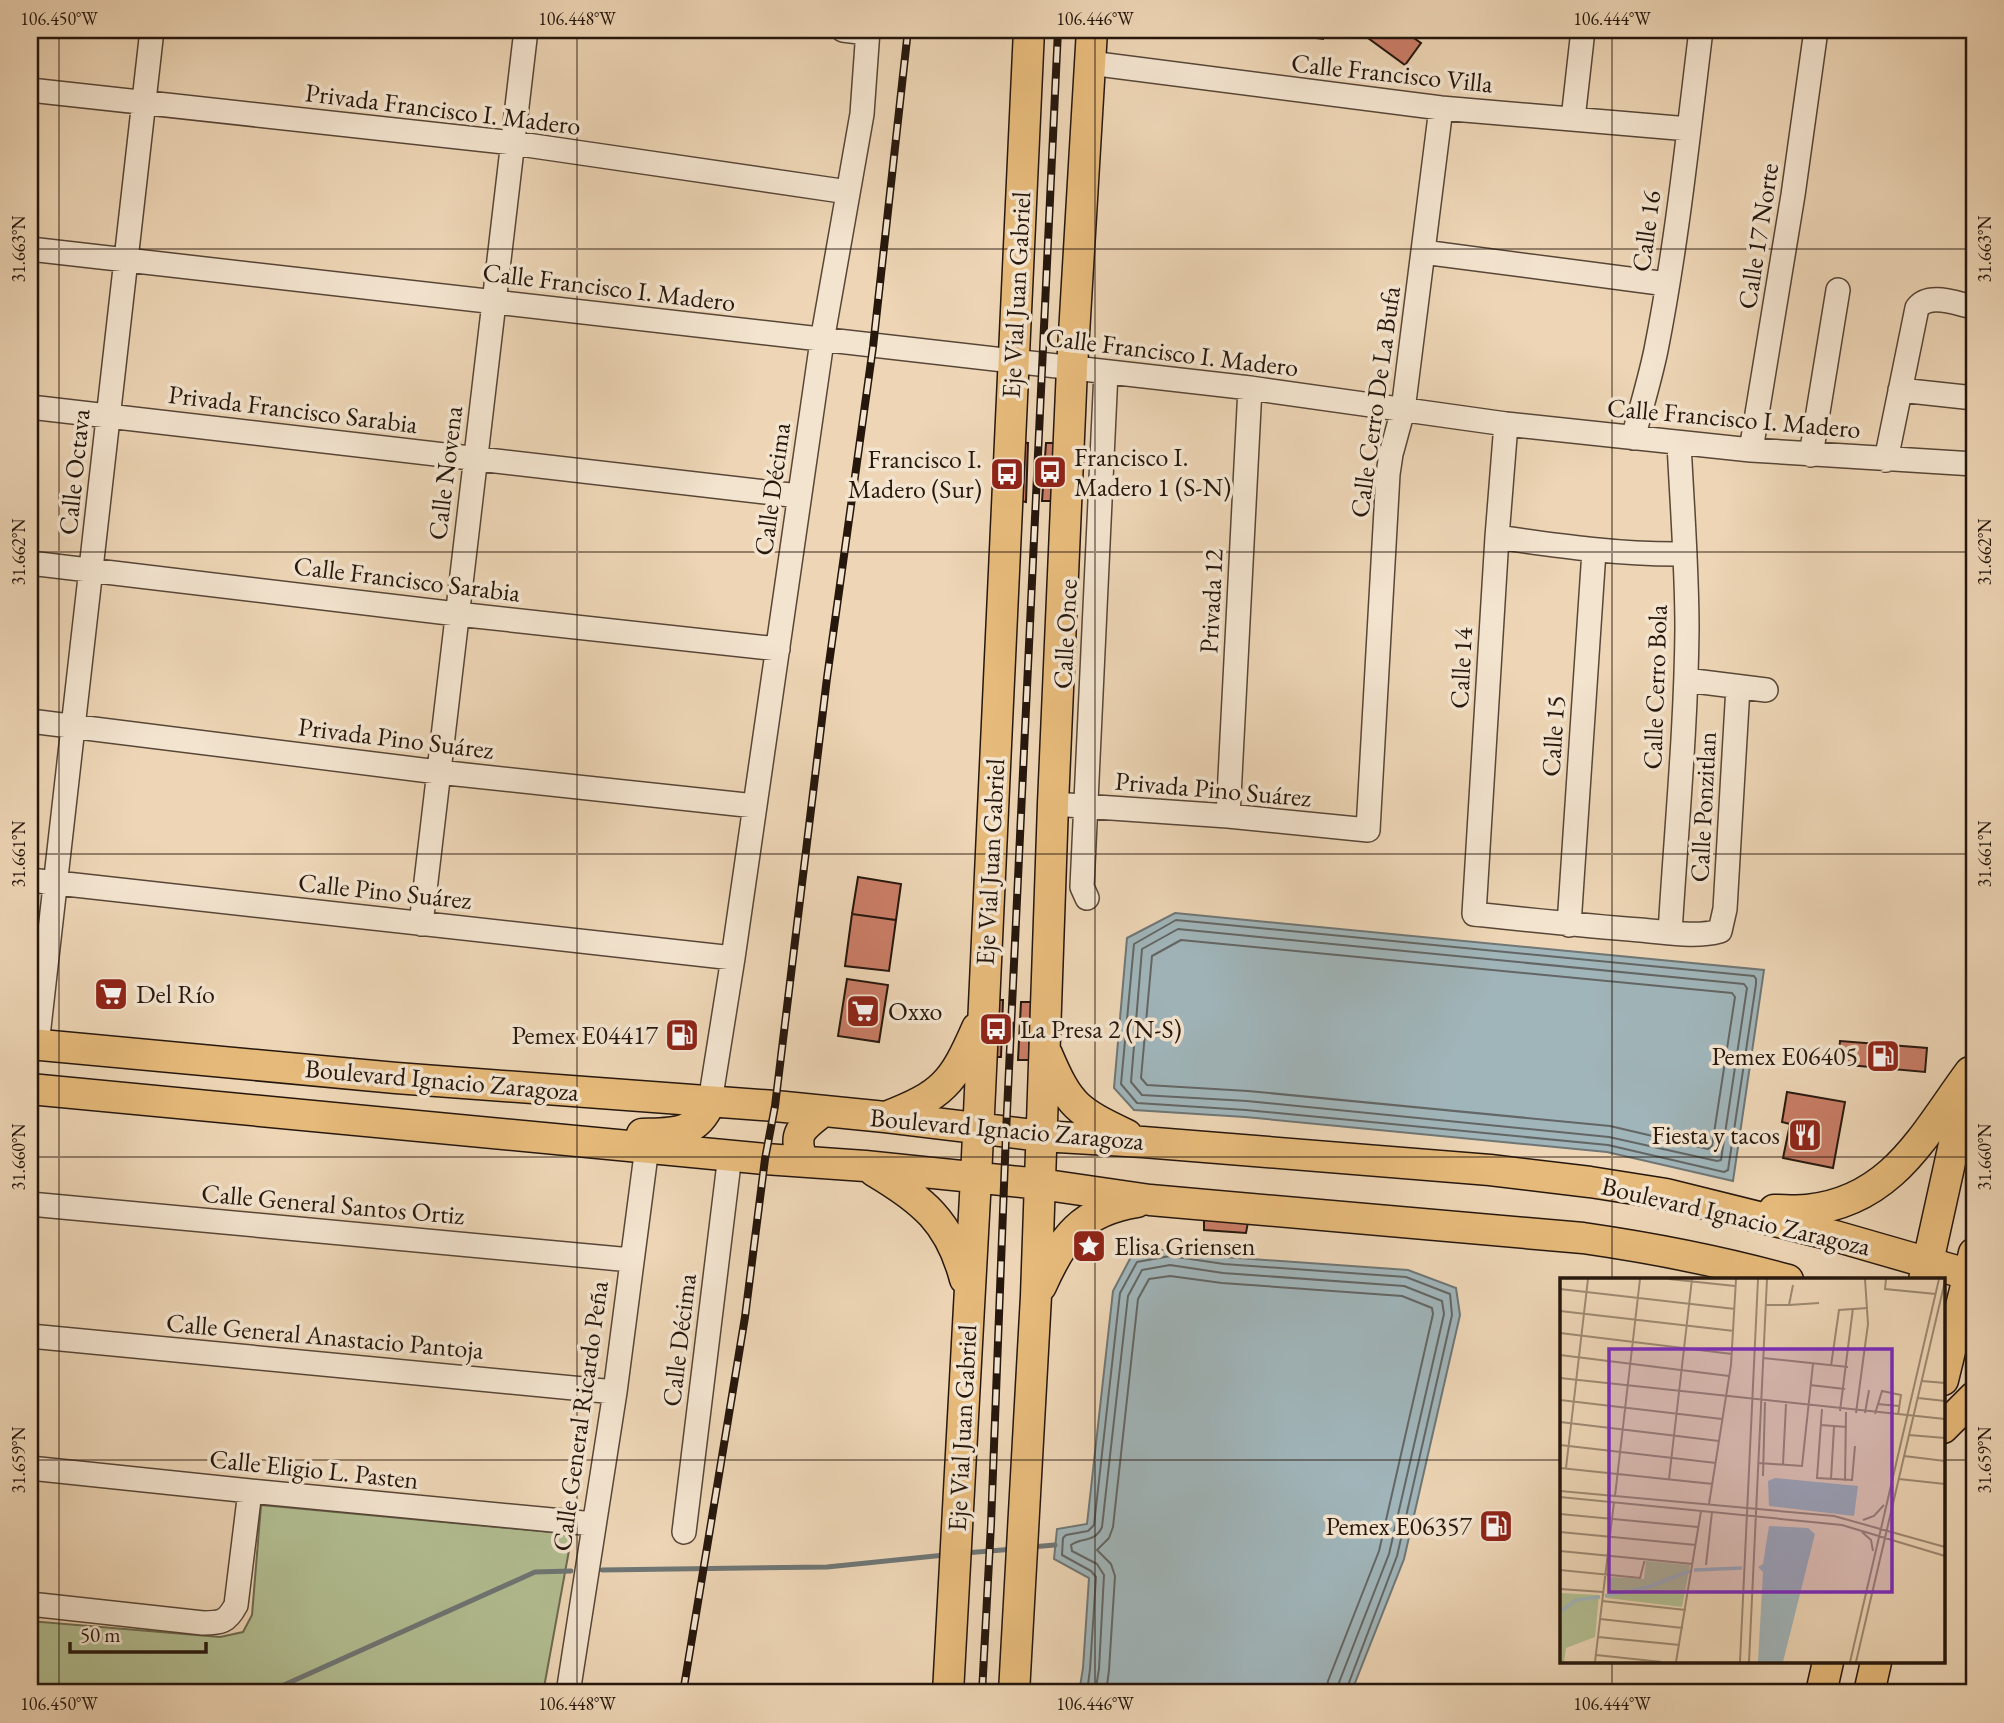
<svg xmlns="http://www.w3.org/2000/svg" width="2004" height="1723" viewBox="0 0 2004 1723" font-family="'EB Garamond',serif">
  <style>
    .green { fill: #b2be92; stroke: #6c6a50; stroke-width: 2 }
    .water { fill: #a0b5ba; stroke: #6f7675; stroke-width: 2 }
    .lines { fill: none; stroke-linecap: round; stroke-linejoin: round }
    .shore { stroke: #636664; stroke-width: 2 }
    .stream { stroke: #6f7675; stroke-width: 5 }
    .building { fill: #c97d66; stroke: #26170d; stroke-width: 2 }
    .minor-casing { stroke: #584637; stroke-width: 26 }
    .major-casing { stroke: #26170d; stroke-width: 33 }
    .minor { stroke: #f3e4cf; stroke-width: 23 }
    .major { stroke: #e6ba7a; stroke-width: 30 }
    .rail-casing { stroke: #26170d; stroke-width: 8 }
    .rail { stroke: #f3e4cf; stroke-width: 5; stroke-dasharray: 16; stroke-linecap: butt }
    .ticks { fill: none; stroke: #26170d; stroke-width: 2; stroke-opacity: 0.45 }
    .labels { text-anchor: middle; stroke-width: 7; stroke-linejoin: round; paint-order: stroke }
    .street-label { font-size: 26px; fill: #26170d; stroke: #f3e4cf }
    .poi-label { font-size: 26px; fill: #26170d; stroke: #f3e4cf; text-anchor: start }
    .inset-river { fill: none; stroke: #a0b5ba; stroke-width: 3.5 }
    .inset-road { fill: none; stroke: #9d8972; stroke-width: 2 }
    .view { fill: #7b2cbf; fill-opacity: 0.15; stroke: #7b2cbf; stroke-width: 3.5 }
    .inset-edge { fill: none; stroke: #26170d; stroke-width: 3.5 }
    .neatline { fill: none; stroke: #26170d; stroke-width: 2.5 }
    .ticks-label { font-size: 18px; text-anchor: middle; fill: #26170d }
  </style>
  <rect width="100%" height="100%" fill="#edd5b5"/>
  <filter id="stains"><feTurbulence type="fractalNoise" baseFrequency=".00286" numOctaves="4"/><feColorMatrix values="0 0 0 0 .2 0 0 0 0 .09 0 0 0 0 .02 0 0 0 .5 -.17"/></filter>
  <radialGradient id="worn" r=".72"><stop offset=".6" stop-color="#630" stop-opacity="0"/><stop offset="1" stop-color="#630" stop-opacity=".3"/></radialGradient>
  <path class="green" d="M261,1505L572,1534L543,1693H30V1621L220,1637L243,1632L252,1615Z"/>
  <path class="water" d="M1175,913L1764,970L1733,1181L1607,1152L1245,1117L1134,1110L1114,1088L1127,938Z
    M1169,1249L1224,1257L1408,1270L1456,1288L1460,1315L1404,1559L1351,1693H1079L1083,1668L1089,1578L1054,1559L1057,1529L1087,1524L1113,1291L1132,1255Z"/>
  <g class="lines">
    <path class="shore" d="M1176,920L1754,976L1756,979V984L1728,1170L1724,1172L1608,1145L1246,1110L1137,1103L1121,1084L1134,944Z
      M1178,929L1744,984L1747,988L1721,1160L1717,1161L1609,1137L1247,1101L1142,1095L1131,1082L1142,949Z
      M1181,940L1732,993L1735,997L1712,1146L1708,1149L1610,1126L1248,1091L1147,1085L1141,1078L1152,956Z
      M1087,1693L1090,1669L1096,1577L1091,1571L1062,1555L1063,1538L1066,1535L1088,1531L1094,1525L1120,1293L1137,1262L1170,1256L1224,1264L1406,1277L1450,1294L1452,1315L1397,1556L1345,1693
      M1095,1693L1099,1669L1104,1575L1097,1564L1072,1551L1071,1545C1081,1537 1095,1543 1102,1527L1128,1296L1142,1270L1170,1265L1223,1273L1404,1286L1442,1301L1444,1314L1389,1554L1338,1685L1337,1693
      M1106,1693L1109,1670L1115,1576L1111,1564L1097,1550L1109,1538L1113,1527L1138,1299L1149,1279L1170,1276L1222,1283L1402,1296L1432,1308L1433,1314L1379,1551L1328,1681L1326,1693"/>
    <path class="stream" d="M1031,1547L1055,1545
      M965,1553L1014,1549
      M602,1570L827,1567L945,1555
      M254,1693L275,1689L535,1572L571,1571"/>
  </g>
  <path class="building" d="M1252,30H1324L1323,39Z
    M1357,30H1402L1421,43L1405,65Z
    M1017,442L1028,443L1026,502L1016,500Z
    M1046,443H1057L1054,501H1042Z
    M858,877L901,884L896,920L852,914Z
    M852,914L896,920L889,971L845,966Z
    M847,979L888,985L879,1042L838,1036Z
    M992,1000H1003L1001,1057H989Z
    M1021,1002H1031L1029,1060H1018Z
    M1840,1041L1927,1048L1925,1072L1838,1064Z
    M1787,1092L1845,1102L1833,1168L1783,1158L1790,1124L1782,1122Z
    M1204,1218L1248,1222L1246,1233L1204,1230Z"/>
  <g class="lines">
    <g class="minor-casing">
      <path id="minor" d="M843,30L867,33
        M1090,63L1441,108L1689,129
        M30,90L513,143L848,192
        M1573,119L1583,30
        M30,249L1250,388L1506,424L1751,450L1974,464
        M1423,252L1667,284
        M1900,390L1974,398
        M30,407L799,496
        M1506,424L1497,537L1474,914C1530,920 1585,926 1640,930C1666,932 1695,938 1720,931L1725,909L1738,687
        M1633,438C1641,409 1650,379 1656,350C1677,244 1688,136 1701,30
        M1751,450L1793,195L1816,30
        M1811,455L1838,290
        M1886,460L1917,308C1929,292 1957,304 1974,307
        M1497,537C1560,546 1622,555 1685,554
        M30,563L457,614L778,649
        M1686,680L1766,690
        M30,721L438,772L755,806
        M1053,804L1228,816L1368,830L1388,474L1391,454L1403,410L1441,108
        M1228,816L1250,388
        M30,880L733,958
        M1087,898L1082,887L1106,372
        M421,924L526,30
        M1569,925L1594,551
        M1670,933C1676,832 1686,731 1687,629C1687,567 1682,505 1679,443
        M37,1045L152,30
        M710,1102L733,958L822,341L862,114L868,30
        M30,1204L631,1260
        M30,1336L615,1392
        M30,1468L250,1491L594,1524
        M684,1532L730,1155
        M30,1604L203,1623C221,1623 227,1622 236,1605L250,1491
        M568,1693L615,1392L647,1147"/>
    </g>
    <g class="major-casing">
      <path id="major" d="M30,1044L396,1078L775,1106L885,1117L1041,1136L1143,1142L1490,1170L1590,1182L1666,1194L1835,1236L1974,1276
        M1047,1054C1069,1106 1077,1111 1127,1135
        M30,1089L765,1159L865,1166L1040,1184L1150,1200L1583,1238C1652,1248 1720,1261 1788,1280
        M886,1117C943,1095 953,1083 977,1028
        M642,1134C673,1133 697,1135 710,1102
        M803,1161C792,1134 801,1128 822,1112
        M874,1171C923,1200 950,1222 965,1279
        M1774,1210C1785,1210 1796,1211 1807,1210C1893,1201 1924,1134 1970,1072
        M1924,1280L1968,1081
        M1041,1286C1063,1237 1081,1211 1137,1202
        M1943,1380L1974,1253
        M1943,1428L1974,1397
        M948,1693L976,1178L1029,30
        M1014,1693L1036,1296L1053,804L1072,368L1092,30
        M1821,1693L1828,1662
        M1869,1693L1876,1662"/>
    </g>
    <use href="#minor" class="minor"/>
    <use href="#major" class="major"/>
    <g class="rail-casing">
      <path id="rail" d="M683,1693L745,1317L765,1159L775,1106L827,678L873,347L908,30
        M982,1693L991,1524L1006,1133L1058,30"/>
    </g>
    <use href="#rail" class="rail"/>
  </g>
  <path class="ticks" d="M59,30V1693M577,30V1693M1095,30V1693M1612,30V1280M30,249H1974M30,552H1974M30,854H1974M30,1157H1974M30,1460H1561M1943,1460H1974M1612,1662V1693"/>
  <defs>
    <g id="bus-square" transform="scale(1.75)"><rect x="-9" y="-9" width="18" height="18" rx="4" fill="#8f2418" stroke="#f3e4cf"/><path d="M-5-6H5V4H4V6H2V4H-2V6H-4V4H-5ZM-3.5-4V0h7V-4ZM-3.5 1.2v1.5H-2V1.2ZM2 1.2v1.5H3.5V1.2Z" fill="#fff"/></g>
    <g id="supermarket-square" transform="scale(1.75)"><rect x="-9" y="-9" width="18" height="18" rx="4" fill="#8f2418" stroke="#f3e4cf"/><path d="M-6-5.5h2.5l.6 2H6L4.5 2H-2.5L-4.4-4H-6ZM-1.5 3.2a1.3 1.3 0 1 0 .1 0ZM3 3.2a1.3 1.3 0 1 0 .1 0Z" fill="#fff"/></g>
    <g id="fuel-square" transform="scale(1.75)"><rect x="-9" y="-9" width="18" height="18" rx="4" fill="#8f2418" stroke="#f3e4cf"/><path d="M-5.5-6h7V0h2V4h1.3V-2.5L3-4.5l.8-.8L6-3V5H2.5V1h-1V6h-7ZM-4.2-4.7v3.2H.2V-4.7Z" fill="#fff"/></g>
    <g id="restaurant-square" transform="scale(1.75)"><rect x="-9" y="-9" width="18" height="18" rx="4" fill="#8f2418" stroke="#f3e4cf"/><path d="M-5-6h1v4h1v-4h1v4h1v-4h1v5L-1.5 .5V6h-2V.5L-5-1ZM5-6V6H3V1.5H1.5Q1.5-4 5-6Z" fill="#fff"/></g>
    <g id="sight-square" transform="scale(1.75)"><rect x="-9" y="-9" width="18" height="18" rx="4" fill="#8f2418" stroke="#f3e4cf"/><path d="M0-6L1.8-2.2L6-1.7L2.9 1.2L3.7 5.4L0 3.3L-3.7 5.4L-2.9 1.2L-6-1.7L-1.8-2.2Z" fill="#fff"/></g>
  </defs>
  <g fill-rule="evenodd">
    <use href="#bus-square" x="1050" y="472"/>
    <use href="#bus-square" x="1007" y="474"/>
    <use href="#supermarket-square" x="111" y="994"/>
    <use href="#supermarket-square" x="863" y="1011"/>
    <use href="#bus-square" x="996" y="1029"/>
    <use href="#fuel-square" x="682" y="1035"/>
    <use href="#fuel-square" x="1883" y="1056"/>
    <use href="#restaurant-square" x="1805" y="1135"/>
    <use href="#sight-square" x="1089" y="1246"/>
    <use href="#fuel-square" x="1496" y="1526"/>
  </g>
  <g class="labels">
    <g class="street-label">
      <text transform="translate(1392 73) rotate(6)" y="9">Calle Francisco Villa</text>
      <text transform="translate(443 109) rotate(7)" y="9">Privada Francisco I. Madero</text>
      <text transform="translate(1646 231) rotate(-82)" y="9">Calle 16</text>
      <text transform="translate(1758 236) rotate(-81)" y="9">Calle 17 Norte</text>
      <text transform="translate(609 287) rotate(7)" y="9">Calle Francisco I. Madero</text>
      <text transform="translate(1016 295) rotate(-87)" y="9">Eje Vial Juan Gabriel</text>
      <text transform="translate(1172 352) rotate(7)" y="9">Calle Francisco I. Madero</text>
      <text transform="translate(1375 402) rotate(-82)" y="9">Calle Cerro De La Bufa</text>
      <text transform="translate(293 409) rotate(7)" y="9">Privada Francisco Sarabia</text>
      <text transform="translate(1734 418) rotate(5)" y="9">Calle Francisco I. Madero</text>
      <text transform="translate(74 472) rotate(-84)" y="9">Calle Octava</text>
      <text transform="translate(445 473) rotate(-83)" y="9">Calle Novena</text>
      <text transform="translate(772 489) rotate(-82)" y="9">Calle Décima</text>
      <text transform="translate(407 579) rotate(7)" y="9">Calle Francisco Sarabia</text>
      <text transform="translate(1211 601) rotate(-87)" y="9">Privada 12</text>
      <text transform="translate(1065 634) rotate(-87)" y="9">Calle Once</text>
      <text transform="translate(1461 668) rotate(-87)" y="9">Calle 14</text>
      <text transform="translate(1655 687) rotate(-88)" y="9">Calle Cerro Bola</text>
      <text transform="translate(1553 736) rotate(-86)" y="9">Calle 15</text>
      <text transform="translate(396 738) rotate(7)" y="9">Privada Pino Suárez</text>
      <text transform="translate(1213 789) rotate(5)" y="9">Privada Pino Suárez</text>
      <text transform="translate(1703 807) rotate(-87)" y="9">Calle Ponzitlan</text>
      <text transform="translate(990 862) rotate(-87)" y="9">Eje Vial Juan Gabriel</text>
      <text transform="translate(385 891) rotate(6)" y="9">Calle Pino Suárez</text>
      <text transform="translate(442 1080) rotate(5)" y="9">Boulevard Ignacio Zaragoza</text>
      <text transform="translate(1007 1129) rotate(5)" y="9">Boulevard Ignacio Zaragoza</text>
      <text transform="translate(333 1204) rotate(5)" y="9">Calle General Santos Ortiz</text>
      <text transform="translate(1736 1216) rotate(13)" y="9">Boulevard Ignacio Zaragoza</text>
      <text transform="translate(325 1336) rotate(5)" y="9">Calle General Anastacio Pantoja</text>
      <text transform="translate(679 1340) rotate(-83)" y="9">Calle Décima</text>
      <text transform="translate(580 1416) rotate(-82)" y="9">Calle General Ricardo Peña</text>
      <text transform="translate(962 1428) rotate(-87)" y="9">Eje Vial Juan Gabriel</text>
      <text transform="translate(314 1469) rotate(6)" y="9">Calle Eligio L. Pasten</text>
    </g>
    <g class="poi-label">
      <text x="1074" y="466">Francisco I.<tspan x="1074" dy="30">Madero 1 (S-N)</tspan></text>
      <text x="982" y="468" text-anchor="end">Francisco I.<tspan x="982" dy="30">Madero (Sur)</tspan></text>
      <text x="136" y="1003">Del Río</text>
      <text x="888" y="1020">Oxxo</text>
      <text x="1020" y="1038">La Presa 2 (N-S)</text>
      <text x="658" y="1044" text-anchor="end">Pemex E04417</text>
      <text x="1858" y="1065" text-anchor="end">Pemex E06405</text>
      <text x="1780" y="1144" text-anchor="end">Fiesta y tacos</text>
      <text x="1114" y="1255">Elisa Griensen</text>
      <text x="1472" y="1535" text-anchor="end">Pemex E06357</text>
    </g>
  </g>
  <g transform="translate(1560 1278)">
    <rect width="385" height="385" fill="#edd5b5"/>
    <path d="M86,283L130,287L122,329L47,320L49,299L84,301ZM0,315L39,317L35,359L6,370L4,384H0Z" fill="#b2be92"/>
    <path d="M215,200L298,208L294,238L209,228L208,203ZM209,248L248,250L255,256L223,384H198L203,294L198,289L203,286Z" fill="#a0b5ba"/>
    <path class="inset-river" d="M134,292L182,290M45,318L88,309L130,293M0,334L16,322L40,319"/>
    <path class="inset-road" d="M109,1L175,8M326,1L325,11L376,16M0,11L175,31M206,27H229L233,7M229,27L259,25M0,33L174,53M0,55L172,76M0,77L169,98M203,80L288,89M271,88L279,32L308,30M0,100L385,141M362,103L385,105M250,107L285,111M358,120L385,123M0,122L162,141M317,126L339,128M262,131L257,200L292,202L295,168M280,133L293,30M296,135L308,46L305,1M305,135L309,112M315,136L322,113L341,117L338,137M0,144L159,163M261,147L287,149M349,157L385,160M0,167L156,185M344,178L385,183M199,185L242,188L253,86M223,186L226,126M0,190L153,206M6,190L28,1M203,198L205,124M109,201L132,1M271,201L274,149M339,201L385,206M285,203L286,134M0,213L274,238L385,269M55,218L80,1M0,219L282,247L385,278M149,226L171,87L176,1M0,236L138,249M303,242L314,238L324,227M0,254L136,267M302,254L311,262L313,273M0,273L133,286M146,287L152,234M0,292L80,300L85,281M0,311L43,314M42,323L126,332M40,341L123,350M38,359L120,367M36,377L102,384M35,384L54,224M116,384L141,233M180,384L198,1M189,384L207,1M290,384L379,1M296,384L385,3"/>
    <path class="view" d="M49,71H332V314H49Z"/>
    <rect width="385" height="385" class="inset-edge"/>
  </g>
  <rect width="2004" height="1723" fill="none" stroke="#edd5b5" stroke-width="77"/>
  <path d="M70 1642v10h136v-10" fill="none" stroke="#26170d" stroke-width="3.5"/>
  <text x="80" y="1642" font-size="21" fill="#26170d" stroke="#f3e4cf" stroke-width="5" paint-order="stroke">50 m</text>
  <rect x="38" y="38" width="1928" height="1646" class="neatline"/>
  <g class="ticks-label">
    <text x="59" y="25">106.450°W</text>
    <text x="577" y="25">106.448°W</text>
    <text x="1095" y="25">106.446°W</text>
    <text x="1612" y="25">106.444°W</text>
    <text transform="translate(19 249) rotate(-90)" y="6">31.663°N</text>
    <text transform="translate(1985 249) rotate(-90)" y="6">31.663°N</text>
    <text transform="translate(19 552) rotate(-90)" y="6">31.662°N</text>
    <text transform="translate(1985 552) rotate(-90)" y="6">31.662°N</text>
    <text transform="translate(19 854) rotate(-90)" y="6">31.661°N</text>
    <text transform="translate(1985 854) rotate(-90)" y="6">31.661°N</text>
    <text transform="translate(19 1157) rotate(-90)" y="6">31.660°N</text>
    <text transform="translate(1985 1157) rotate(-90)" y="6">31.660°N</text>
    <text transform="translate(19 1460) rotate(-90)" y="6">31.659°N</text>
    <text transform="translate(1985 1460) rotate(-90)" y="6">31.659°N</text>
    <text x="59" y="1710">106.450°W</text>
    <text x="577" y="1710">106.448°W</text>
    <text x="1095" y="1710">106.446°W</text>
    <text x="1612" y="1710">106.444°W</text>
  </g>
  <rect width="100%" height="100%" filter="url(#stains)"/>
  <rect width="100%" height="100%" fill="url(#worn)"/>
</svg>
